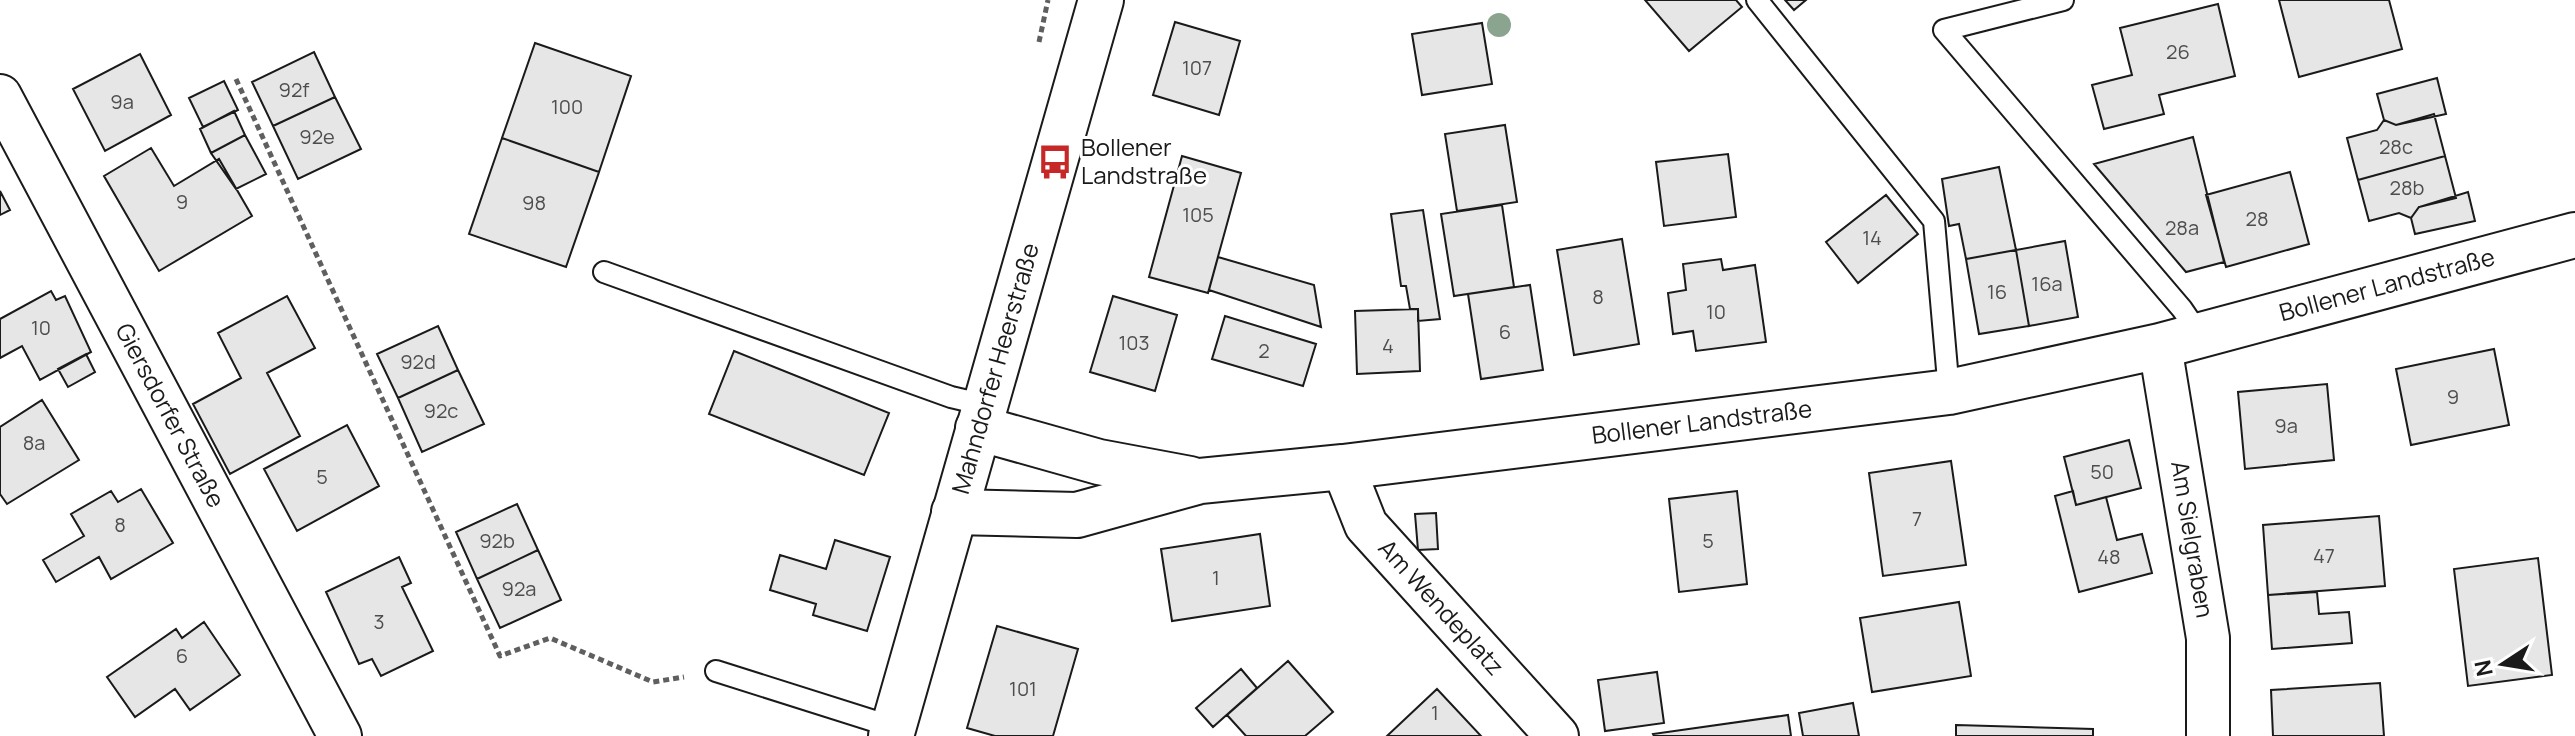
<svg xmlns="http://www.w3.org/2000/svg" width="2575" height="736" viewBox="0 0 2575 736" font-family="Manrope,sans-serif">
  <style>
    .building { fill: #e6e6e6; stroke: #1a1a1a; stroke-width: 2 }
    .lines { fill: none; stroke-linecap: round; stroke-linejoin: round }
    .lane-casing { stroke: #1a1a1a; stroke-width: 24 }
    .street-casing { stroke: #1a1a1a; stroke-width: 46 }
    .secondary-casing { stroke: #1a1a1a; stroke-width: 48 }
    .path { stroke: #5f5f5f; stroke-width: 5; stroke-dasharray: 6 4; stroke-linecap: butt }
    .lane { stroke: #fff; stroke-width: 20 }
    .street { stroke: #fff; stroke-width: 42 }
    .secondary { stroke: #fff; stroke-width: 44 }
    .tree { fill: #8aa48f }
    .labels { text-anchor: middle; stroke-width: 6; stroke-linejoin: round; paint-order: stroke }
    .number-label { font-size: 20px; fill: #4d4d4d }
    .poi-label { font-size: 24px; fill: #1a1a1a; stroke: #fff; text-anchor: start }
    .street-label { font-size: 24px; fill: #1a1a1a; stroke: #fff }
  </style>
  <rect width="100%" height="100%" fill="#fff"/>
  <path class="building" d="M1645,0H1736L1742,7L1689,51Z
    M1785,0H1806L1794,10Z
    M2279,0H2389L2402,49L2299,77Z
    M2218,4L2235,76L2159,95L2164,114L2104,129L2092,85L2132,75L2120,28Z
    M1175,22L1240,41L1219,115L1153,95Z
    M1482,23L1492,84L1422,95L1412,34Z
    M535,43L631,76L599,172L502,138Z
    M314,52L335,97L273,126L252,82Z
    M140,54L171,115L105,151L73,89Z
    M2437,78L2446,114L2396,125L2384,120L2377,94Z
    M224,81L238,110L203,127L189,98Z
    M335,97L361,149L298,179L273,126Z
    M234,111L245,135L211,153L200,129Z
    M2434,114L2445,156L2358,180L2347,138L2377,130L2384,120L2396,125Z
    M1505,125L1517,202L1457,211L1445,134Z
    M245,135L266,174L236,189L211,153Z
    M2193,137L2224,262L2186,272L2094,164Z
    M502,138L599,172L566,267L469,234Z
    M151,148L174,186L219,159L252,216L159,271L104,176Z
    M1728,154L1736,217L1664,226L1656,162Z
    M1182,156L1241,173L1208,293L1149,277Z
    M2445,156L2456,198L2419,207L2411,218L2399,213L2369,221L2358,180Z
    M1999,167L2016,250L1966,259L1959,224L1949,226L1942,179Z
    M2290,172L2309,244L2226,267L2206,195Z
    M0,191L10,210L0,215Z
    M2468,192L2475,221L2415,234L2411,218L2419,207Z
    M1886,195L1918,234L1858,283L1826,242Z
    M1502,205L1514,287L1454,296L1441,214Z
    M1423,210L1440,319L1418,321V309H1410L1406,286H1401L1391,214Z
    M1622,239L1639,344L1574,355L1557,250Z
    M2065,241L2078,317L2029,326L2016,250Z
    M2016,250L2029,326L1979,334L1966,259Z
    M1218,257L1314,285L1321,327L1209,290Z
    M1721,259L1723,270L1755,265L1766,342L1696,351L1693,331L1673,334L1668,293L1686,290L1683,264Z
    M1530,285L1543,370L1481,379L1468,294Z
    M51,291L56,300L65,296L91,352L40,380L22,346L0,358V319Z
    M287,296L315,348L267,373L300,436L230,474L193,404L241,378L218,333Z
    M1113,296L1177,315L1155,391L1090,372Z
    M1418,309L1420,371L1357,374L1355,311Z
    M1225,316L1316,344L1303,386L1212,359Z
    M438,326L458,370L398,398L377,354Z
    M2494,349L2509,425L2411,445L2396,369Z
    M734,351L889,413L864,475L709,414Z
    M86,354L95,372L68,387L58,369Z
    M458,370L484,424L422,452L398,398Z
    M2327,384L2334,460L2245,469L2238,392Z
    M42,400L79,460L7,504L0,494V427Z
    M347,425L379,486L297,531L264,469Z
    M2129,440L2141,488L2076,505L2064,457Z
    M1951,461L1966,565L1883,576L1869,473Z
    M141,489L173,543L111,579L99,557L56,582L43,560L84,536L71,514L111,491L118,502Z
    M1737,491L1747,584L1679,592L1669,499Z
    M2073,491L2076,505L2106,497L2117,540L2142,534L2152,573L2079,592L2055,496Z
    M517,504L538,550L477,579L456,532Z
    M1436,513L1438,549L1418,550L1415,514Z
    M2379,516L2385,586L2268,595L2263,525Z
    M1260,534L1270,606L1172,621L1161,549Z
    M835,540L890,557L867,631L813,615L816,604L770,590L780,555L826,569Z
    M538,550L561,600L500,628L477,579Z
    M399,557L411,583L402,587L433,651L381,676L372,659L359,664L326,592Z
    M2538,558L2552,675L2468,686L2454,569Z
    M2317,592L2319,614L2349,612L2352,643L2272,649L2268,595Z
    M1959,602L1971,676L1872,692L1860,618Z
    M204,622L240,675L190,710L175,689L135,717L107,677L176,629L182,638Z
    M997,626L1078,649L1053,736H995L967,728Z
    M1288,661L1333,712L1305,736H1246L1227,715Z
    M1241,669L1257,688L1213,727L1196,708Z
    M1657,672L1664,723L1605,731L1598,680Z
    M2380,683L2384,736H2273L2271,690Z
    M1437,689L1481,736H1387Z
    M1853,703L1859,736H1803L1799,713Z
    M1788,715L1791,736H1654L1653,734Z
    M1956,725L2093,729V736H1956Z"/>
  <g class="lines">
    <g class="lane-casing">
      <path id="lane" d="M1757,0L1934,221L1949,392
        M2063,0L1944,30L2182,309L2199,334
        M604,272L951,397L985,405
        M716,671L893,727"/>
    </g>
    <g class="street-casing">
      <g id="street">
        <path id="s1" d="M0,96L340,736"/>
        <path id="s2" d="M2160,346L2208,638V736"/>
        <path id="s3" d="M1343,467L1366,525L1557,736"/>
      </g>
    </g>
    <g class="secondary-casing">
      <g id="secondary">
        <path d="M978,428L1099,462L1190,479"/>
        <path id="s4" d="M954,512L1077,515L1200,481L1343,467L1949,392L2160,346L2575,235"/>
        <path id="s5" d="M891,736L1101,0"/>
      </g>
    </g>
    <path class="path" d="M1039,42L1048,0
      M236,79L500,656L550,638L653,682L684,677"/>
    <use href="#lane" class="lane"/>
    <use href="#street" class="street"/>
    <use href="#secondary" class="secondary"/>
  </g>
  <circle class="tree" cx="1499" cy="25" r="12"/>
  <defs>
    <g id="bus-bare" transform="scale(2.76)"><path d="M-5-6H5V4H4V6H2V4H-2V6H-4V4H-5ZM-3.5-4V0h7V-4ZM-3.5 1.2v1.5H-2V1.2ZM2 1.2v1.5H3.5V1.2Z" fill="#c62828" stroke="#fff" stroke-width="2.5" paint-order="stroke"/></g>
  </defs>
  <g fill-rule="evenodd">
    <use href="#bus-bare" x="1055" y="162"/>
  </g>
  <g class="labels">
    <g class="number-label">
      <text x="2178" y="59">26</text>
      <text x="1197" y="75">107</text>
      <text x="294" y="97">92f</text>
      <text x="122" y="109">9a</text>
      <text x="567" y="114">100</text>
      <text x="317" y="144">92e</text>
      <text x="2396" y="154">28c</text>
      <text x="2407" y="195">28b</text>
      <text x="182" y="209">9</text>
      <text x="534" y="210">98</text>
      <text x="1198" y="222">105</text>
      <text x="2257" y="226">28</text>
      <text x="2182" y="235">28a</text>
      <text x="1872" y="245">14</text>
      <text x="2047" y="291">16a</text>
      <text x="1997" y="299">16</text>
      <text x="1598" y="304">8</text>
      <text x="1716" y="319">10</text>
      <text x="41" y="335">10</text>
      <text x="1505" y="339">6</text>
      <text x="1134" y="350">103</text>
      <text x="1388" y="353">4</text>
      <text x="1264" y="358">2</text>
      <text x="418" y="369">92d</text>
      <text x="2453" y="404">9</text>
      <text x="441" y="418">92c</text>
      <text x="2286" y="433">9a</text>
      <text x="34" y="450">8a</text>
      <text x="2102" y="479">50</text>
      <text x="322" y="484">5</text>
      <text x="1917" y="526">7</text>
      <text x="120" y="532">8</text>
      <text x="497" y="548">92b</text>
      <text x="1708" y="548">5</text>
      <text x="2324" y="563">47</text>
      <text x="2109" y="564">48</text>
      <text x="1216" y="585">1</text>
      <text x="519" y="596">92a</text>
      <text x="379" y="629">3</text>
      <text x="182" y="663">6</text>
      <text x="1023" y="696">101</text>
      <text x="1435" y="720">1</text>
    </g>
    <g class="poi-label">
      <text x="1081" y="156">Bollener<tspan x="1081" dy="28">Landstraße</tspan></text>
    </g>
    <g class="street-label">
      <text dy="8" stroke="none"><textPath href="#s4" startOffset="1456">Bollener Landstraße</textPath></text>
      <text dy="8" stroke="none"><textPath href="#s5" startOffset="382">Mahndorfer Heerstraße</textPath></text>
      <text dy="8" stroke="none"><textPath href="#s1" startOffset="362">Giersdorfer Straße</textPath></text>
      <text dy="8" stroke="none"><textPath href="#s4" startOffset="756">Bollener Landstraße</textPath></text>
      <text dy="8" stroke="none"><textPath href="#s2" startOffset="196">Am Sielgraben</textPath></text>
      <text dy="8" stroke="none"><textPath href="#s3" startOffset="174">Am Wendeplatz</textPath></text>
    </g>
  </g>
  <g transform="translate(2503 664) rotate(258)" stroke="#ffffff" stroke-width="6" paint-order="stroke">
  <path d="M0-6L14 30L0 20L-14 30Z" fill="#1a1a1a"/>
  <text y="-12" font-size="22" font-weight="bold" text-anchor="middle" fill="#1a1a1a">N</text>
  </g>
</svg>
